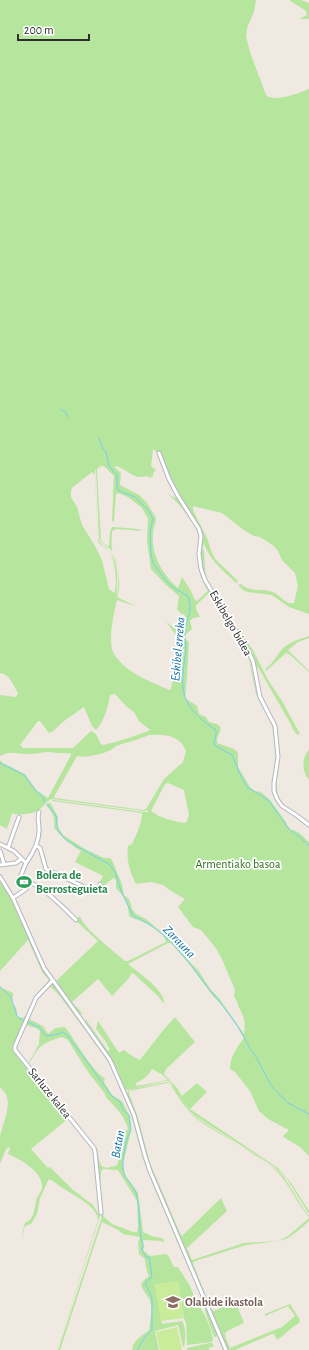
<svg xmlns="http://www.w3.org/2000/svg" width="309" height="1350" viewBox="0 0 309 1350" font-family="'Alegreya Sans',sans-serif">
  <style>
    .green { fill: #b6e59e; fill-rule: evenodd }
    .pitch { fill: #c9ec9a }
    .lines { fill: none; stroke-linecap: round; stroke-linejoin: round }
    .stream { stroke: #75cff0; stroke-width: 1 }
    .minor-casing { stroke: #b4b7c1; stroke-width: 5 }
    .minor { stroke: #fff; stroke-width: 3 }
    .labels { text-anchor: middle; stroke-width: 3.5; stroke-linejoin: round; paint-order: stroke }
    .street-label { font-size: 12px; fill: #2e2e2e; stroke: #fff }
    .park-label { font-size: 12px; fill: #2c6e1b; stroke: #fff }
    .leisure-label { font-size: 12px; font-weight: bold; fill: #27864d; stroke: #fff; text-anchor: start }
    .education-label { font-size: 12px; font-weight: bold; fill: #785e54; stroke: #fff; text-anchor: start }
    .water-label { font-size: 13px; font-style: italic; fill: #0d6fa3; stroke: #fff }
  </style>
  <rect width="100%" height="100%" fill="#efe9e1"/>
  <path class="green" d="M0,0H256L254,12L247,28L246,37L250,52L266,95C276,103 298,93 309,89V614L289,607L272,595L248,592L243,590L238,585L241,584C253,594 263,587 275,593C281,597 287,605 294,603L298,586L295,573L282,560L278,551L274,546L260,537L254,536L245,531L222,513L193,506V510L207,538L212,553L216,560L238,581L236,583C223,570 211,562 204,544L202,548L204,551L205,570L208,583L223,608L253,650L268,680L282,701L299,732L300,734L298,735C292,731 291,722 286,716L258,667L254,665L255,679L259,693L276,727L280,759L276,779L278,798L283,806L302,817L309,824L300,816L285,808L277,798L275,781L279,757L275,727L259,694L250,654L204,580L200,558L202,539L200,529L181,500L167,473L160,455L153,449L151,466L156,470L153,473V476L150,478L147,476C134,480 129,471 117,466L114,467L121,473L120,485L139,495L147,503L156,518C156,523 153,528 153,533C151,554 162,574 178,588L182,577L191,591L195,600L197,601L208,591C201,580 197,568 198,555C198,550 200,544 199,539C199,526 177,501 167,493L175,498L177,496L196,525L200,533V540L198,560L203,581L214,596L248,653L257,693L274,727L277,757L273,785L275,797L282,807L309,826L283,809L275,798L273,790V779L276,756L272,724L256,694L248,655L209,593L196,605V609L200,617L193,618L190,621L192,629L184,636V638L189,642C188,661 187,679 185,698L197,706L199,714L206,717L209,722C230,726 216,732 217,743L234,749L238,753V767L250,787L255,791L261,792L270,800L286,822L287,825L291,830C299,830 303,837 309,842V1156L300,1147L285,1138L283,1136L289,1130L268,1119L259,1111L250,1091L235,1072L230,1069C230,1057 237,1047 244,1038L237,1026L221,1004L212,995L191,966L171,943H168L128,964C138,972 164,990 164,1002L163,1003L158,996L133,973L131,974L129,978L112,996L98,979L72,1002L83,1014H79L57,982L56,981L98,941L75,920L80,916C82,927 116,953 125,961H128L166,942C164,932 150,925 141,921C137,919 133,919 129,916L128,906L123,896L116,888V880L113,878L98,891L103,883L100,882L103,876L75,862L81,851C70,844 62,838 54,828C55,817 53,813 46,805L53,800L143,812H148V810L144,811L52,799C46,801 44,806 40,809C35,814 18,816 12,813L7,829L0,825V760L3,763L25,774L36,790L48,798L71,755V753C62,754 54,752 46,752C40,753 34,754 27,754C15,754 12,750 0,756V695L16,697L18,693C13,685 10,674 0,673ZM101,466H104L114,476L112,521H114L116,494L118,493L128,497L142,508L148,519L147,541L151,569L166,585L179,596L177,609L180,613L185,615V628L181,630H177L166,622C175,633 187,648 180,662C175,674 173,677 171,690L167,689C149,681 125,672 114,654C107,643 114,612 117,600L135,606L117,597C123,582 116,563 112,550C111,543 112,537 112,531L116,529L142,531L138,529L114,527H112L110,532L109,546L104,544L101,540L97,471V469ZM96,470L99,537C101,545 106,544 111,550C118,558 121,586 116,596C118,583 119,563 110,552C106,546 100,546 98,538L95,471ZM92,472L95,475L98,542C101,546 107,548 110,552C115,559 118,586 114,593L109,589L102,560L95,546L82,525L77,507L71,497V491L72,488ZM115,694L126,706L134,712L139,721L150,730C145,733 108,745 102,745C97,740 99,734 91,731L73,748H23L20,745L38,721H40L49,733L53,731L64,721L84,707L92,726L96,730C103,724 109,704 110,695ZM149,735C164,734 180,735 186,751L183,762L164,779L146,809L143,810L55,798L54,797L77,756C87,758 102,754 111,750C112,749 115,747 116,746C127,742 138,740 149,735ZM168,783L184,790L189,815L186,823C175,822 160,818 151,811L165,784ZM52,801L142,813C142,824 136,835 132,844L128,846C126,860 130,872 136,884L151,882L163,885L171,891L185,899L178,907L193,927L201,930L215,947L221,957L235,990L234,996L238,1004V1006C244,1016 246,1022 244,1034L219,998L211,990L198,970L186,958L179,947L146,919L136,914L132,909L129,899L124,895L122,884L112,860L110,858H104L85,849L63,835L57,826L58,817L50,802Z
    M289,0H301L309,3V19H299L307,15L306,11Z
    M309,636V638L298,642L288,650L309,671V672L289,654L286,653L266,671L265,669C273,664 276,656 282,649C289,642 300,639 309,636Z
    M309,749V780C301,770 302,758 309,749Z
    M0,878C21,910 29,948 51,979L50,983L40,992L14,1049L15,1052L69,1118L31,1149L48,1168L50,1167L73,1190L93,1205L100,1216L57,1350L98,1220C98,1207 75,1196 64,1189C59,1186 54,1181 49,1179L40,1198L37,1214L31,1224L27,1225L24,1228L22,1242L23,1230L25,1223C34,1219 34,1211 36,1202C36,1196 43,1192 42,1185C41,1171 20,1159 8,1154L10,1148L9,1147L6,1149L0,1164V1136L7,1112L8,1102L6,1094L0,1087V986L2,988L13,993L12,1004C17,1007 17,1011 17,1017L23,1018L27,1014L35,998L48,984L49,980L42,972L28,940L0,971Z
    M52,983H53L108,1060L131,1109L144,1160L150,1174L205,1304L202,1306L201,1309C207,1318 211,1329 213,1340L212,1342L187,1345L186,1323L184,1318L178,1281L155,1285L162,1324L182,1321C186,1327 186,1339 184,1346L183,1347L178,1325L155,1331L159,1350H132C132,1341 143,1335 149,1330C150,1324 153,1307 150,1301C148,1295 142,1291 141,1284L144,1280L149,1276L146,1268L145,1259L139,1254L138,1242L140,1237L123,1234L118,1230L102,1222L62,1344L60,1350H58L101,1220L102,1214L96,1152L17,1052L16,1047L35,1000ZM51,987L59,995L109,1062L131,1114L143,1159L153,1185L201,1297L199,1299L195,1298L190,1286L178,1267H174L168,1255L166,1254L150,1256L143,1250L144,1247L143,1241L144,1240L161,1241L164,1243L163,1238L154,1237L143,1232L138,1193L125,1175L123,1164L131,1131L130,1117L122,1101L112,1095L104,1082L105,1079C88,1066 78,1044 65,1027L55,1028L48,1034L43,1026L29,1019C32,1007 39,991 51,987ZM25,1025L36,1028L40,1031L39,1044L28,1064C12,1045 17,1046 25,1025ZM62,1037L68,1040L86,1069L105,1094L106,1097C115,1107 125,1116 128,1129L122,1133C125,1144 120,1156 117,1165C98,1173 100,1162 97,1149L29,1064C39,1045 43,1043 62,1037ZM103,1169L118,1170L137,1201L138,1228L137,1232H133L112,1224L104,1217C100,1203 100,1187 101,1172Z
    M175,1017L195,1042L166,1069L164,1074L177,1088L182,1096L197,1083L207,1092L190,1109L278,1168L291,1183L309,1211V1214L287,1179L276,1168L194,1115L190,1111L171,1083L169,1081H165L127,1090L125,1089L114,1063L85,1021L87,1019V1021L108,1051L110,1050L106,1042L96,1029L98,1021L119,1053L124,1050L132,1056L140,1060L165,1028ZM152,1069L163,1075L168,1080L137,1086L136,1085V1083C144,1079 148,1076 152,1069Z
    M167,1082C175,1084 186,1109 194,1116L277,1170L284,1177L303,1208L309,1216V1217C295,1202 289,1181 273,1168C248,1148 218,1135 193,1116L183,1104L170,1084L167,1083L129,1091V1093L138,1118L150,1163L180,1233L182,1236L185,1233L221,1198L227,1211L187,1248L192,1260L244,1243L278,1241L288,1236L309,1218V1221L299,1230L288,1238L279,1241L246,1245L195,1261L193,1263L211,1309L214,1311L235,1301L244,1323L229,1330L225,1333L226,1338L230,1348L282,1327L295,1316L288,1306L265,1316V1314L290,1304L300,1320L299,1323C290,1328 285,1335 277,1340L274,1334H272L235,1350H228L147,1159L136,1115L127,1093L128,1091L132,1089Z
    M205,1307H206L224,1350H223L217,1336L214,1337L205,1311Z
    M209,1343H212L214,1346L209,1348V1350H187V1348Z"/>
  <path class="pitch" d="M178,1281L184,1318L161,1321L155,1285Z
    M177,1327L182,1350H160L156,1332Z"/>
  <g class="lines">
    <path class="stream" d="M61,409L66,413L68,417
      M99,438L103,449L106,452L109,466L117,475V488L119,491L135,497L149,511L153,519L150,531L151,554L153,563L166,581L174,588L188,596C194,614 186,616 185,632C184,638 186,644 186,650C185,659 183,667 183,675C180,702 195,716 216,730C217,735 214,740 214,745L232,755L239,772L247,787L268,800L289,829L309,845
      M0,763L24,775L37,792L43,797L45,802
      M47,804L56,816L58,830L65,839L76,846L109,864L115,872L121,891L133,916C170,931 190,966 214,995C228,1012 241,1029 250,1049
      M0,987L11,997L17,1016L24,1021
      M27,1022L39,1027L46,1036L55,1035L63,1032L68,1036L112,1096L120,1102L123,1110L129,1115L131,1130C126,1137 122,1161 123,1169C124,1179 133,1184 136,1193C141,1207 138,1234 143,1245L142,1250L146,1257H149L152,1277L145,1283L152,1298V1330L145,1337L137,1350
      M251,1050L255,1055L272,1087L287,1102
      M288,1103L309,1114"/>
    <g class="minor-casing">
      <path id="minor" d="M159,453L169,479L178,496L199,529L201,536L199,554L201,569L205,580L248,651L253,661L260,697L275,726L278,757L274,783V791L277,799L282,806L296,815L309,825
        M0,844L14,851L26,863L21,875L29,883L26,889L13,898
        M37,846L40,848L46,869L93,891C96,891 100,887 100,884
        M8,848L19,817
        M0,851L4,864
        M26,863C33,853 40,841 39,828C39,823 37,818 39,812
        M0,865L16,863L21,859
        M0,877L13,898L44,968L110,1060L134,1115L145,1156L150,1171L226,1350
        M29,883C40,883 67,911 76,920
        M53,980L36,998L15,1046V1050L94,1148L95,1152L101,1213"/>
    </g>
    <use href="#minor" class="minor"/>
  </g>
  <defs>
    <g id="stadium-bare" transform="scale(1.2)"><path d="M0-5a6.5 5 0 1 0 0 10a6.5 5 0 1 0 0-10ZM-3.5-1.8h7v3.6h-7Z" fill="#2e9e5b" stroke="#fff" stroke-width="2.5" paint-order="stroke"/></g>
    <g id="school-bare" transform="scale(1.2)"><path d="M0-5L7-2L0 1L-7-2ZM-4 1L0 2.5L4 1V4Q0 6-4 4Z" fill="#8d6e63" stroke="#fff" stroke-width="2.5" paint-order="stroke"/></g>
  </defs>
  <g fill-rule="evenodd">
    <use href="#stadium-bare" x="24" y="882"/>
    <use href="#school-bare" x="173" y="1302"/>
  </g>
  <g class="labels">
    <g class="street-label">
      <text transform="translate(231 623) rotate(60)" y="4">Eskibelgo bidea</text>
      <text transform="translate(50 1093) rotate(51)" y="4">Sarluze kalea</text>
    </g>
    <g class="park-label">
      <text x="238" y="868">Armentiako basoa</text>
    </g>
    <g class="leisure-label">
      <text x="36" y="879">Bolera de<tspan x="36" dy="14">Berrosteguieta</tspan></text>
    </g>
    <g class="education-label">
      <text x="185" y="1306">Olabide ikastola</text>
    </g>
    <g class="water-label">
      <text transform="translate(177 649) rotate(-85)" y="5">Eskibel erreka</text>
      <text transform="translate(180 941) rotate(46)" y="5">Zarauna</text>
      <text transform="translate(117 1144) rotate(-79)" y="5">Batan</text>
    </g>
  </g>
  <path d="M18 34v6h71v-6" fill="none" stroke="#2e2e2e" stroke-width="2"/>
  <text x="24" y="34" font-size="12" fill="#2e2e2e" stroke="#ffffff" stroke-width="3" paint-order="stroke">200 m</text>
</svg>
